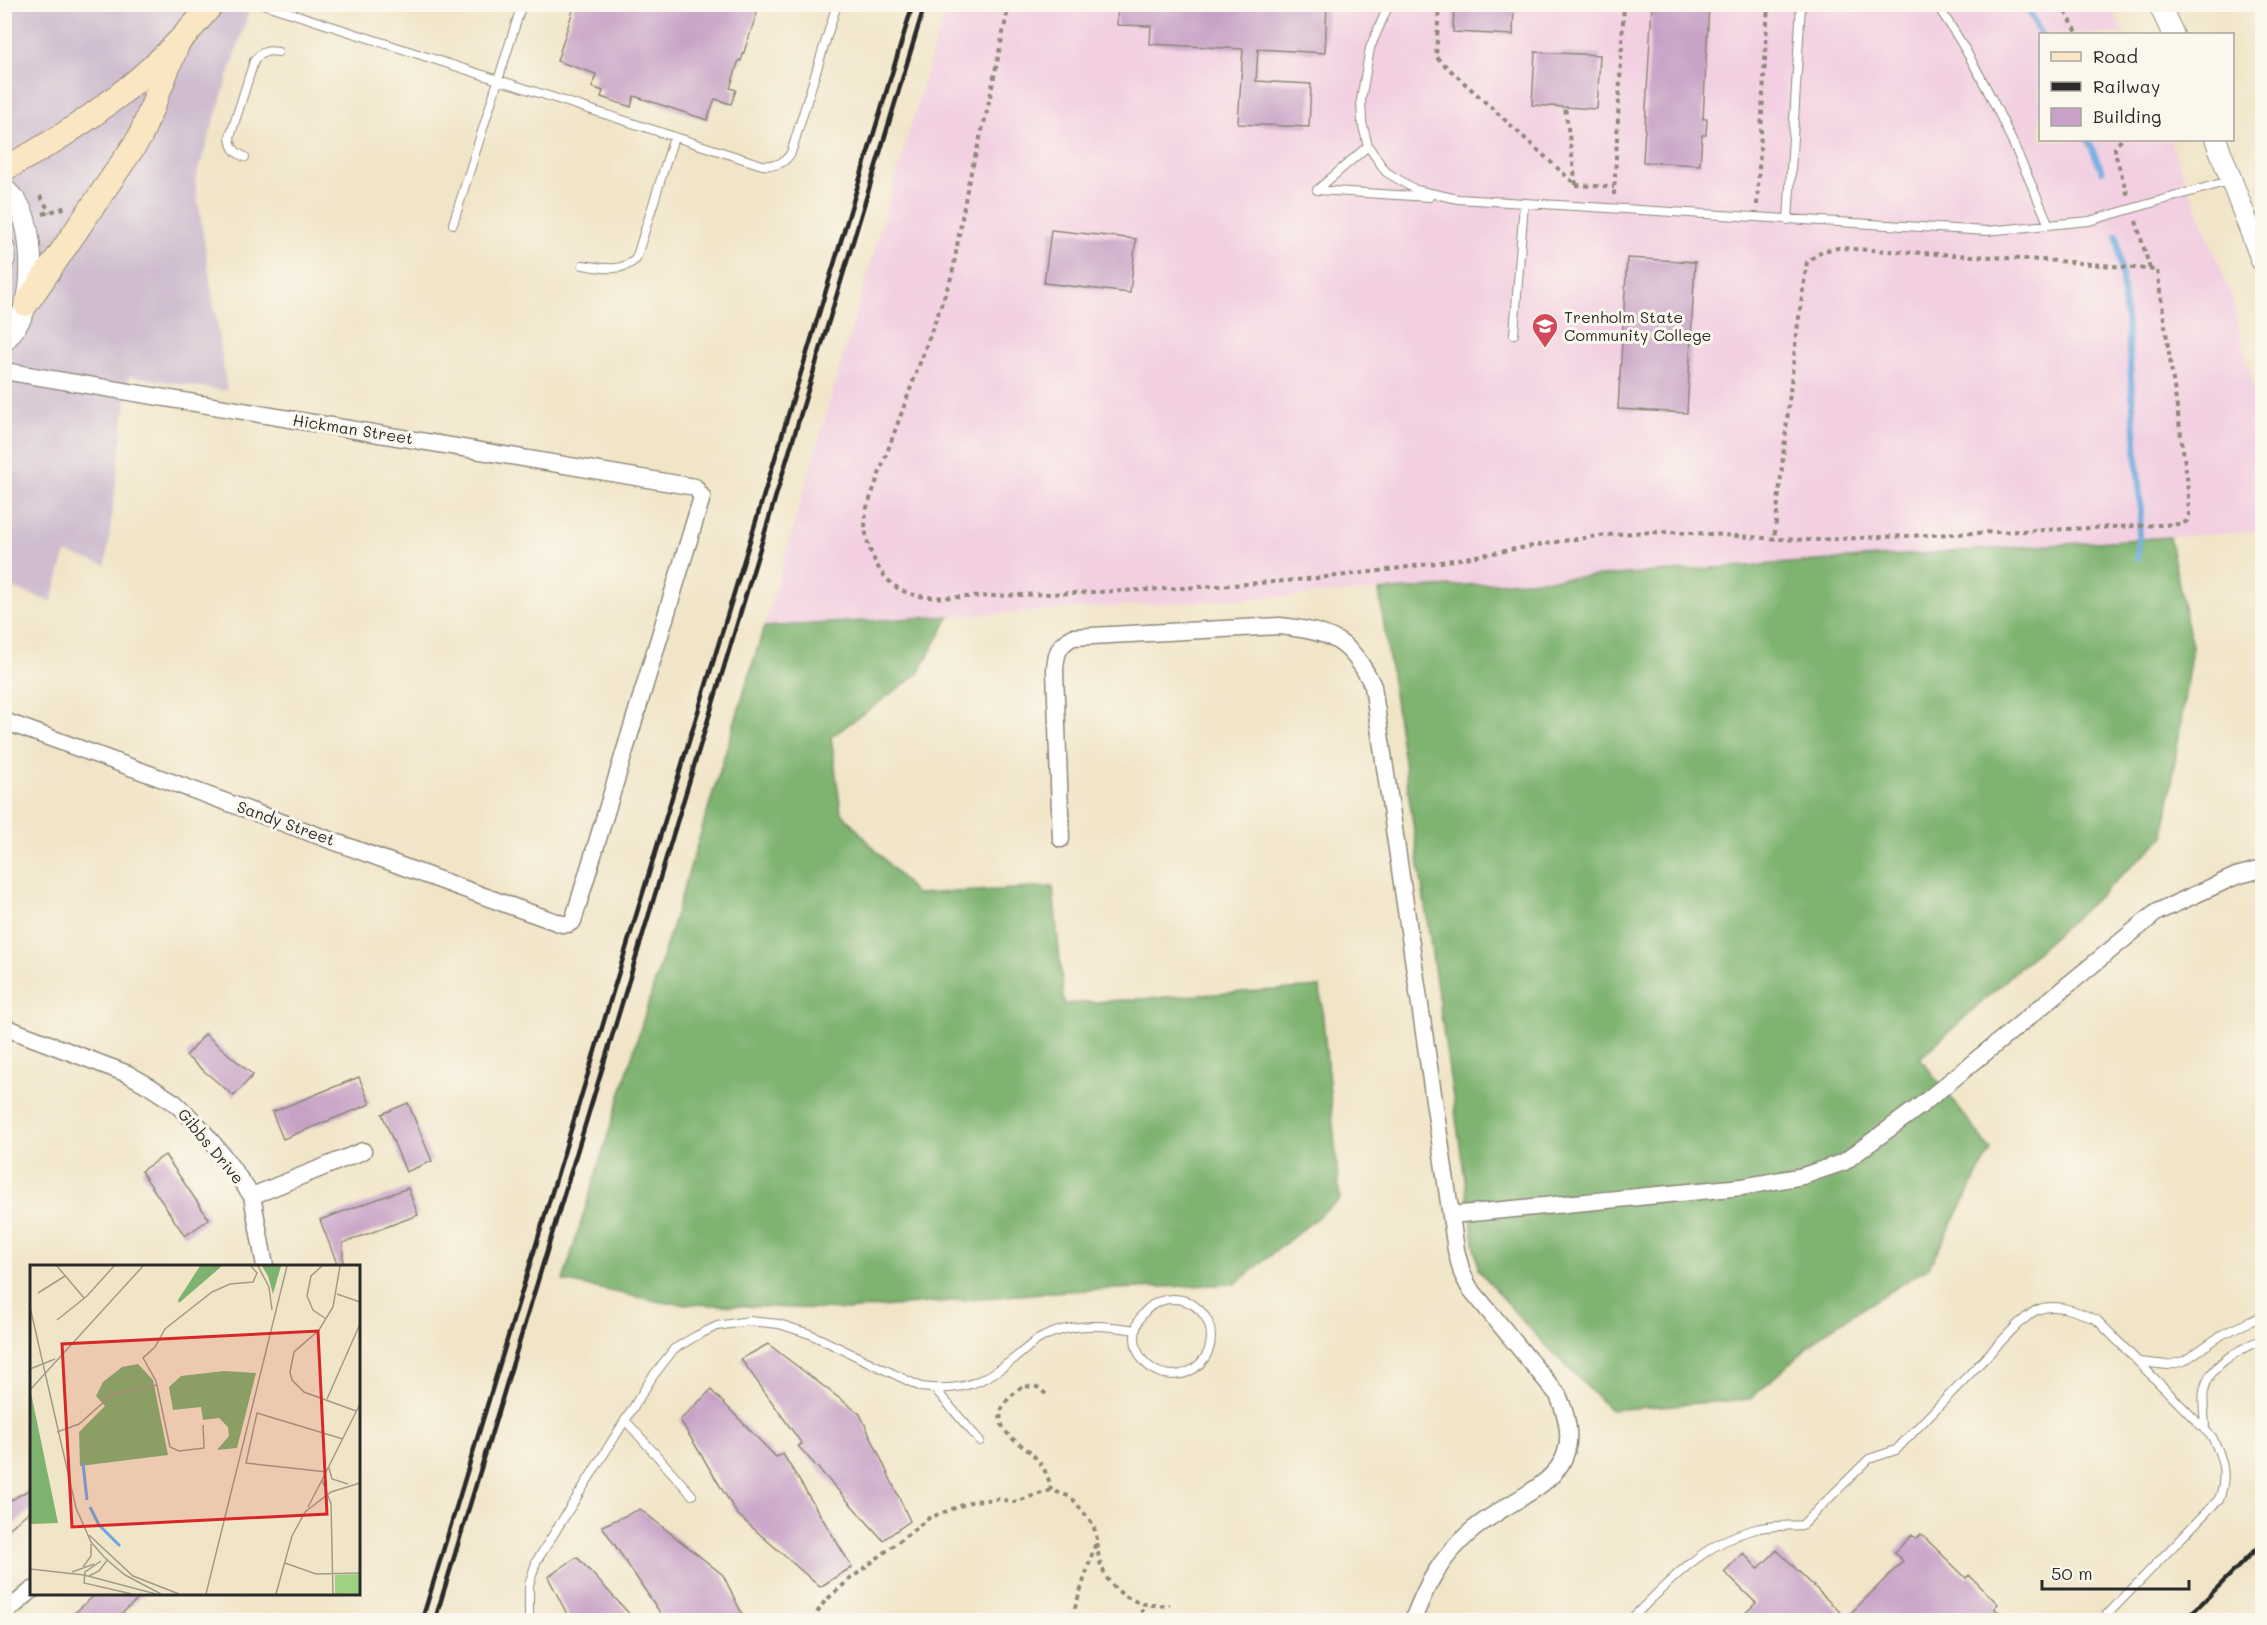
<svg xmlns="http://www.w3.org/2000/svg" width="2267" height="1625" viewBox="0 0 2267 1625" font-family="Mali,sans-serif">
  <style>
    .built { fill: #f2cfe1 }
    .industrial { fill: #cfbdcf }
    .forest { fill: #7eb36f; stroke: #546f4d; stroke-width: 1.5 }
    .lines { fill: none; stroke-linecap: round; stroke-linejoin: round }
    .stream { stroke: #6daadf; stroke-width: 6 }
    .building { fill: #c7a2c6 }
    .service-casing { stroke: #8e887a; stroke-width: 10 }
    .minor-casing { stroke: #8e887a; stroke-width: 19 }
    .tertiary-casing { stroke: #8e887a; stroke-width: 23 }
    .secondary-casing { stroke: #8e887a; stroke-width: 26 }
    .path { stroke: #8e887a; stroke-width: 4; stroke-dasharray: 4.5 4.5; stroke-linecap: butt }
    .service { stroke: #fff; stroke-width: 8 }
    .minor { stroke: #fff; stroke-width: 16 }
    .tertiary { stroke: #fff; stroke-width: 21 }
    .secondary { stroke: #fbe6c4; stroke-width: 24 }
    .rail { stroke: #2b2b2b; stroke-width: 4.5 }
    .labels { text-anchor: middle; stroke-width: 6; stroke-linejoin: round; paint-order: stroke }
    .poi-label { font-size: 16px; fill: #2b2b2b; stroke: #fbf7ec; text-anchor: start }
    .street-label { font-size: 16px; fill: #2b2b2b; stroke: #fbf7ec }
    .inset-river { fill: none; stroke: #6daadf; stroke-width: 3 }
    .inset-road { fill: none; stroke: #a29b89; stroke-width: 1.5 }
    .view { fill: #d62828; fill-opacity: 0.15; stroke: #d62828; stroke-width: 3 }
    .inset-edge { fill: none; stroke: #2b2b2b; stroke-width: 3 }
  </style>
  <rect width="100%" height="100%" fill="#fbf7ec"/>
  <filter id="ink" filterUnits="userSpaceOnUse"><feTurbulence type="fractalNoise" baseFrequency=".0167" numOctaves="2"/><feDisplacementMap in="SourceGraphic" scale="12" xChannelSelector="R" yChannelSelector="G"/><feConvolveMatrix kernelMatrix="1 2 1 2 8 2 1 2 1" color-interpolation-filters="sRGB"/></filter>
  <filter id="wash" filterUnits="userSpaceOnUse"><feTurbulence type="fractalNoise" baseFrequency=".008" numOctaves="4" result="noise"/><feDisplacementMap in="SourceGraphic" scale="24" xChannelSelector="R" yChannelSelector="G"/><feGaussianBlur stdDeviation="1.35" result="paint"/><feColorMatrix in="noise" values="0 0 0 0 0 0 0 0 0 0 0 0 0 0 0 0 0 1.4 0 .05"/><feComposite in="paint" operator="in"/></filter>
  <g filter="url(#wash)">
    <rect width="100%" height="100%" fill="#f1e5c8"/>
    <path class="built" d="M946,5H2110L2125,34H2040V140H2170L2231,295L2257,404L2262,444V531L1379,591L764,627Z"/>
    <path class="industrial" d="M5,5H251L195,181L227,391L129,376L106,565L66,553L51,602L13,588L5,606Z"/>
    <path class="forest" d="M2169,537L2192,646L2164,837L1920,1058L1991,1150L1929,1267L1826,1331L1750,1399L1610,1410L1526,1325L1478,1269L1379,591Z
      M950,616L918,674L831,737L841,812L916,894L1053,887L1064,1004L1320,987L1340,1199L1235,1284L1065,1291L847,1310L666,1303L563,1281L764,627Z"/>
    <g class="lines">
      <path class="stream" d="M2025,4L2041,34
        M2088,140L2102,171
        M2117,235L2128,337L2141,512L2137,558"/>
    </g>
    <g id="blocks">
      <path class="building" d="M575,4H756L754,9L758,10L741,61L739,60L730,88L736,90L731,104L715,99L707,120L634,96L631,107L601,97L603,91L592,87L596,74L557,61Z
        M1118,4H1327L1325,53L1258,49L1256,81L1311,84L1309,127L1238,124L1243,49L1150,44L1151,26L1117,25Z
        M1454,4H1514L1513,35L1453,32Z
        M1652,4H1709L1703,119H1707L1706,135H1702L1700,165L1643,162Z
        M1535,52L1600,55L1597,109L1532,105Z
        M1051,230L1136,239L1130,293L1044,283Z
        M1627,258L1695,262L1687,413L1618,409Z
        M205,1034L253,1075L234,1096L186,1056Z
        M359,1077L370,1104L283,1139L272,1112Z
        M408,1103L432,1161L406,1172L382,1114Z
        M165,1155L209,1219L185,1236L141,1171Z
        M408,1188L418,1215L343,1243V1266H338L320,1220Z
        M768,1344L860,1414L910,1521L883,1540L798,1446L802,1444L741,1359Z
        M711,1390L776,1457L783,1454L852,1567L820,1587L737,1514L680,1420Z
        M32,1488V1509L4,1533V1504Z
        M640,1509L723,1575L745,1620H665L602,1526Z
        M1921,1534L1966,1578L1969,1575L1998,1604L1994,1608L2007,1620H1738L1756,1603L1724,1572L1743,1553L1758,1569L1777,1550L1846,1618L1903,1561L1894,1553L1912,1535L1916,1539Z
        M577,1557L635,1620H570L548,1577Z
        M97,1593H145L114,1620H67Z"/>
    </g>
  </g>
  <g filter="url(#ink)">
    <use href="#blocks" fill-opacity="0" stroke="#8e887a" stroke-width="1.5"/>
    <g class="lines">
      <g class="service-casing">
        <path id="service" d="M263,4L762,165C776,166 783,165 791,153L837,4
          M1389,4L1370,48L1361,100L1362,122L1368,146L1386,172L1416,190L1458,199L1987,231L2089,221L2232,180
          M1936,4C1984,72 2016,149 2049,225
          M1368,146L1317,190L1429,197
          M245,157C234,152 231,148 230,137L254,61C261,52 267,50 278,52
          M1788,220L1801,4
          M453,224L522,4
          M583,265C601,268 621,273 636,259L674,137
          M1514,334L1524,203
          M1135 1337a38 38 0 1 1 76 0a38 38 0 1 1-76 0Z
          M2139,1362L2168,1365L2184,1361L2223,1334L2262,1316
          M935,1389L980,1441
          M625,1420L692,1495
          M2205,1430C2205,1417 2202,1403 2204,1391C2209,1364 2239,1350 2262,1339
          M529,1620V1585L536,1562L653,1376L674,1349L696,1336L717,1326L749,1321L779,1324L810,1334L921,1387C962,1392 983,1383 1015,1358C1023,1352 1031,1343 1041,1338C1071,1322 1104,1325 1136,1330
          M1630,1620C1667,1584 1703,1542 1756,1529C1771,1525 1787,1526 1802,1525L1869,1459L1896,1450L2019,1323C2024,1320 2029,1314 2035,1311C2054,1301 2079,1312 2097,1320L2212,1437C2223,1458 2228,1476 2219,1499L2102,1620"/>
      </g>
      <g class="minor-casing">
        <path id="minor" d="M4,371L695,487L702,497L573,921L568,924H562L511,906L4,721
          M1061,839L1055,670C1056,654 1058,645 1073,637L1280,626C1330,632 1350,638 1373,686L1456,1250L1462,1273L1469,1287L1558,1395C1597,1482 1518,1489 1469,1533C1440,1559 1426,1585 1413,1620
          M4,1027L128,1074L149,1086L175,1103L197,1124L221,1153L252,1196L265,1266
          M252,1196L363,1151
          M1451,1215L1742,1187L1803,1176L1844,1162L1920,1106L2157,912L2236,876L2262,869
          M4,1614L32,1590"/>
      </g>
      <g class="tertiary-casing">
        <path id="tertiary" d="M2159,4L2173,34
          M2216,140L2262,261
          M4,189C9,194 13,198 17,203C32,225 34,279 26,305C22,318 14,330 4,341
          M4,249V260"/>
      </g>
      <g class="secondary-casing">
        <path id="secondary" d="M4,169C82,129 157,72 212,4
          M26,304L140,137L177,45"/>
      </g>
      <path class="path" d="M1009,4L987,111L968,184L952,275L866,510C866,518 864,526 866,534C869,555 883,582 903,591C922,600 948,597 969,597C1115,591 1263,588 1408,567C1483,557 1557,538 1633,533C1693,529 1754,540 1814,540L2182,524L2187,521L2189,515L2187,477L2157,270L2058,261L1838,248L1822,251L1807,262L1796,338L1774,540
        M1439,4L1436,57L1576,185L1565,107
        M2061,4L2078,34
        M2121,140L2115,148V153L2128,196
        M1576,185L1614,187
        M1614,195L1624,4
        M40,196L50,212
        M1757,205L1768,4
        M43,214L67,207
        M2136,221L2150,269
        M1046,1394L1037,1387L1023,1386C1003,1401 989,1418 1013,1439C1020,1445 1029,1450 1035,1457C1044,1467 1049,1477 1051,1490L1071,1497L1093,1524L1097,1539L1071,1620
        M1097,1543C1099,1586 1129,1609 1170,1605
        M812,1620L825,1601L849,1580L929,1518L973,1501L999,1499L1014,1502L1051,1490
        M1136,1620L1146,1605"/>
      <use href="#service" class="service"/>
      <use href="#minor" class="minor"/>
      <use href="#tertiary" class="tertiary"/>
      <use href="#secondary" class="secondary"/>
      <path class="rail" d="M422,1620L913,4
        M435,1620L925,4
        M2185,1620L2262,1543"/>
    </g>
  </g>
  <defs>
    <g id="university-pin" transform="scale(1.35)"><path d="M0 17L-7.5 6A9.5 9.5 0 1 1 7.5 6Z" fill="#d1495b" stroke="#fbf7ec"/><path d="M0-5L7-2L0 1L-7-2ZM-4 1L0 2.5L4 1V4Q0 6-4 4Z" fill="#fff"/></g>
  </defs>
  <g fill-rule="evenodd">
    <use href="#university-pin" x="1545" y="326"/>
  </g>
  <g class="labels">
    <g class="poi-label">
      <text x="1564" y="323">Trenholm State<tspan x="1564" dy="18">Community College</tspan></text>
    </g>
    <g class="street-label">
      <text transform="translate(353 429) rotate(9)" y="6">Hickman Street</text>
      <text transform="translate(286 823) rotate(20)" y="6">Sandy Street</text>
      <text transform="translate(211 1146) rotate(50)" y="6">Gibbs Drive</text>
    </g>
  </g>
  <g transform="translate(30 1265)">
    <rect width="330" height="330" fill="#f1e5c8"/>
    <path d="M330,309V329H305V310Z" fill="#9ed181"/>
    <path d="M170,1H192L149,38L148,35ZM232,1H251L243,29L238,11ZM108,99L123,115L138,190L50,201L49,167L75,141L66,131L73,117L92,102ZM194,106L226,108L207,183L187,185L199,171L198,162L189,153L173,155L171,142L143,145L139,122L151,111ZM1,128L28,258L0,259Z" fill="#7eb36f"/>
    <path class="inset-river" d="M53,198L57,235M60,242L69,260L90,281"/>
    <path class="inset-road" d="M27,1L54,33M228,1L239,22L242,45M292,1L281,11L277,31L283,45L296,54M310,1L303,42L289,65L264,87L260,107L262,115L274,127L326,146M8,28L35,11M307,29L330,37M0,42L46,243L61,277L76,294L95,310L131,329M27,55L57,31L84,1M0,104L25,94M0,125L113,1M297,134L330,59M173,160L174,183L149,186L140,182L126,116L113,93L125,82L135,64L182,27L200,19L223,17L227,8L221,1M27,167L49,159L83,129L127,120M299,203L302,214L318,219M297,207L216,198L227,148L313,174M278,242L292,215M59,270L103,311L149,329M71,296L55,307L54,318L102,329M255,298L286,309L330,308M53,302L61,291V279M0,304L54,310L126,329M42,307L64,299M59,311L69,306L78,294M176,329L257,1M246,329L262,271L275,247L301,227L330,218M303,329L301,239L292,215L330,139"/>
    <path class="view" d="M288,66L297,249L42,262L32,79Z"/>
    <rect width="330" height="330" class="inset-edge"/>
  </g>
  <rect width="2267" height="1625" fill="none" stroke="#fbf7ec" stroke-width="24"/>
  <rect x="2039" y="33" width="195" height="108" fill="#fbf7ec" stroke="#a8a59f" stroke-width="1.5"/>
  <rect x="2051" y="52" width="30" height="9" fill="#fbe6c4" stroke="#a8a59f" stroke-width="1.5"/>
  <text x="2093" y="63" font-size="18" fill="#2b2b2b">Road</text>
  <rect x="2051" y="82" width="30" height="9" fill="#2b2b2b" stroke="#a8a59f" stroke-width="1.5"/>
  <text x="2093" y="93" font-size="18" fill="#2b2b2b">Railway</text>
  <rect x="2051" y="108" width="30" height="18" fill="#c7a2c6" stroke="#a8a59f" stroke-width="1.5"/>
  <text x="2093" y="123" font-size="18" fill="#2b2b2b">Building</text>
  <path d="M2042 1580v9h147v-9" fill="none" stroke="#2b2b2b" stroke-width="3"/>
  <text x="2051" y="1580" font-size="18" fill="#2b2b2b" stroke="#fbf7ec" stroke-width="4.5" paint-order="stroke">50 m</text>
</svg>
